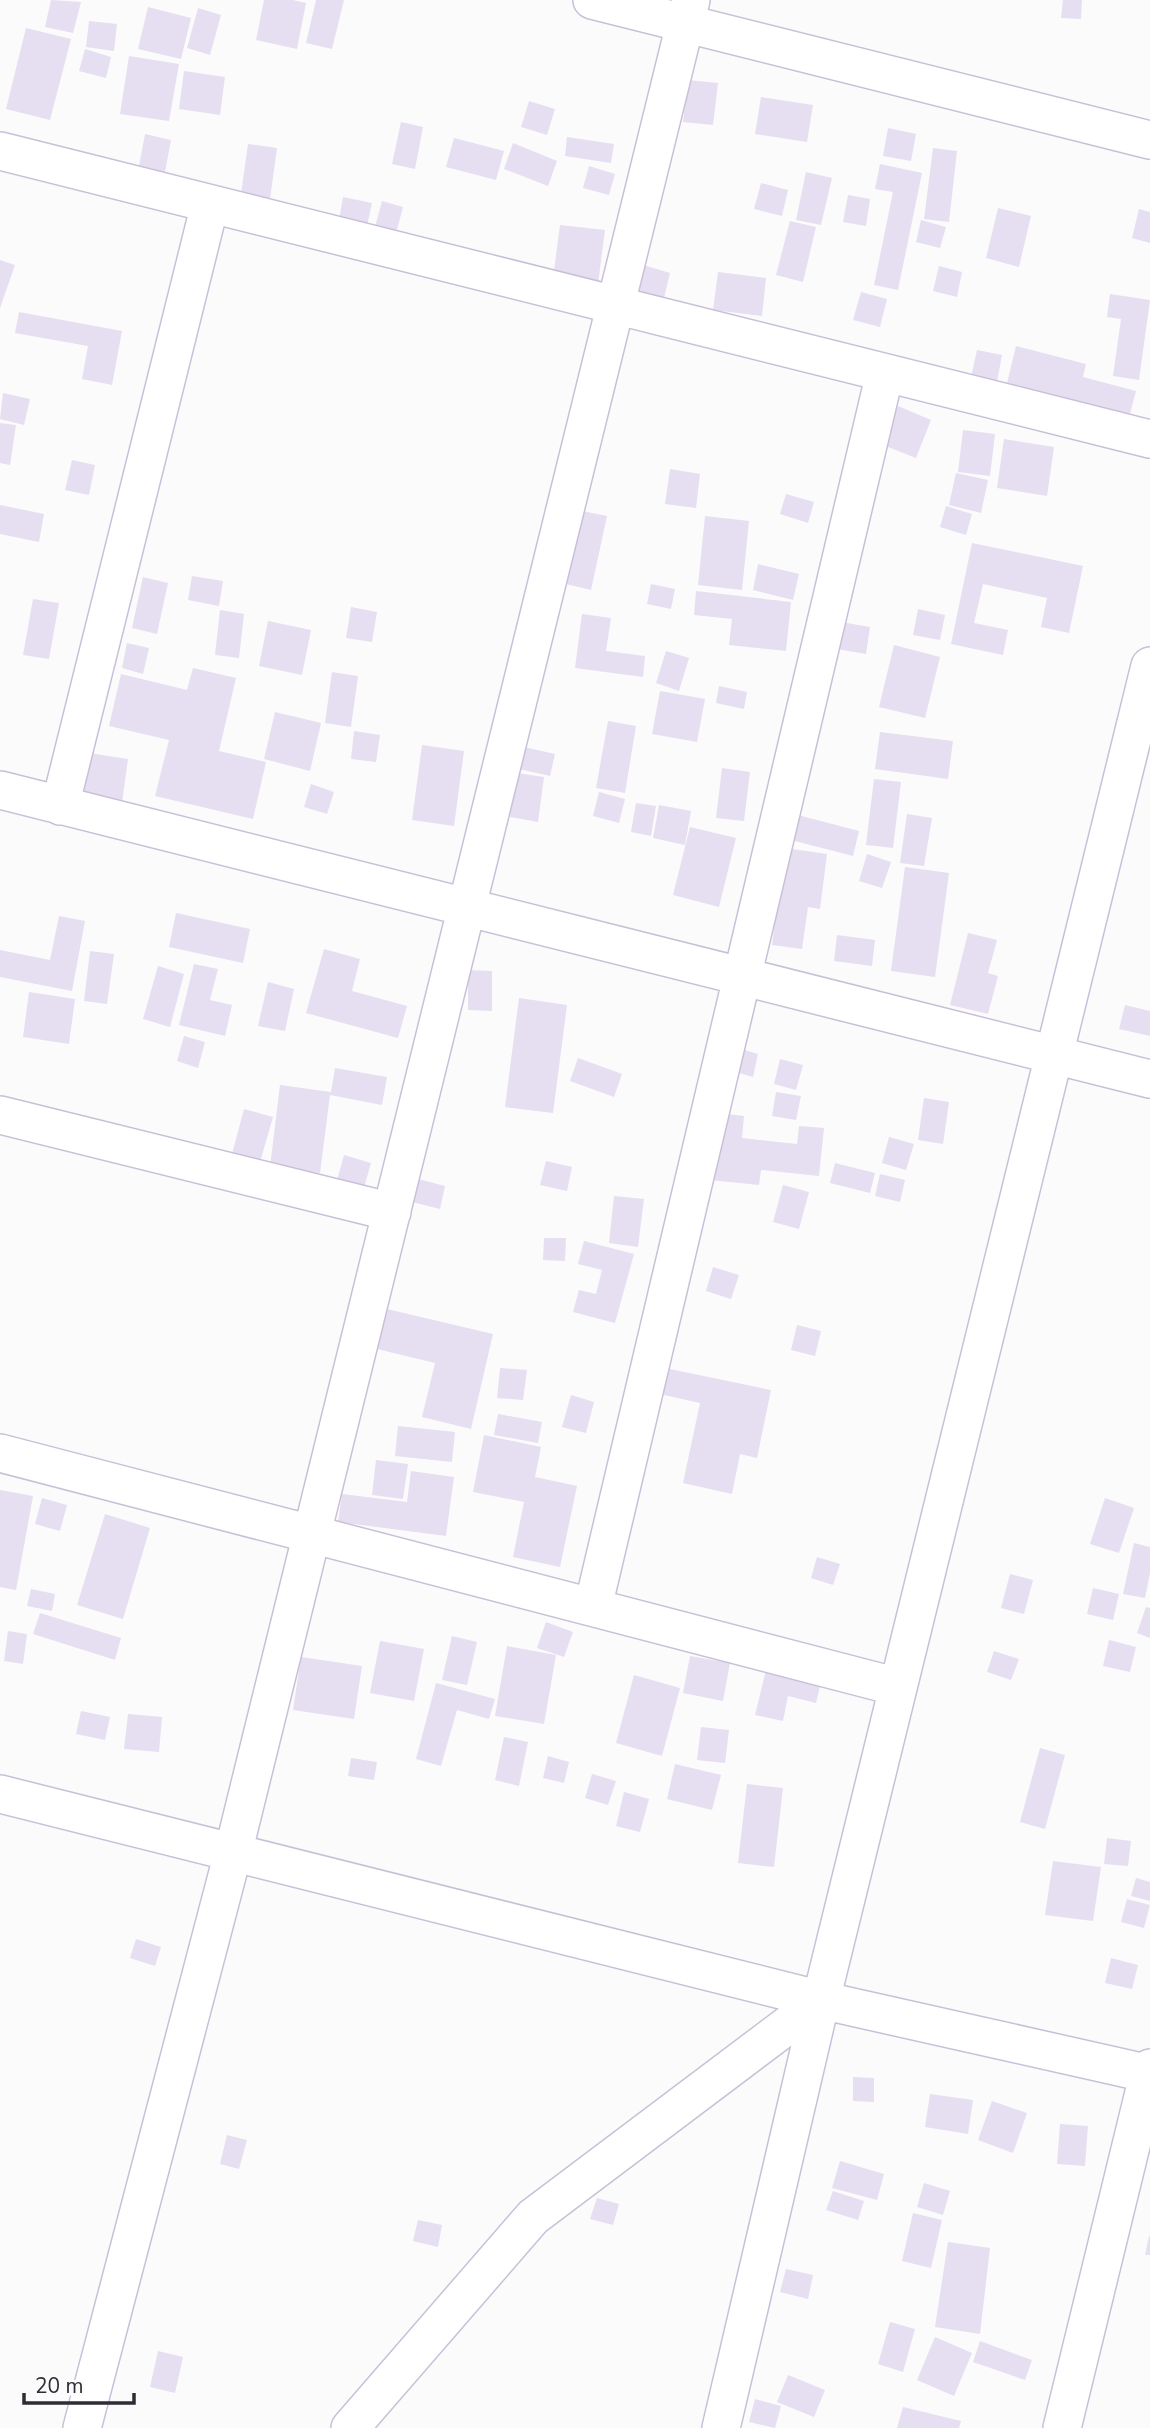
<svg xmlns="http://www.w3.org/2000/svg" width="1150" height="2428" viewBox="0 0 1150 2428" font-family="'Nunito Sans',sans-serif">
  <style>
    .building { fill: #e5dff1 }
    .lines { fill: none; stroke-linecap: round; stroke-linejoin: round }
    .street-casing { stroke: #c9c0d8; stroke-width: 40 }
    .street { stroke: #fff; stroke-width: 37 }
  </style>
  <rect width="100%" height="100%" fill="#fbfbfb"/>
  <path class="building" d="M51,0L81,2L73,33L45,27Z
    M264,0H293L306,3L297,49L256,40Z
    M316,0H344L332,49L306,43Z
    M1063,0H1082L1081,19L1061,18Z
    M148,7L191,18L181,59L138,49Z
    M198,8L221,15L210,55L187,48Z
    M89,21L117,24L114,51L86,47Z
    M26,28L71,39L50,120L6,109Z
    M85,49L111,57L106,78L79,71Z
    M129,56L179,64L169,121L120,114Z
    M184,71L225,77L220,115L179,109Z
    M688,80L718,83L713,125L683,122Z
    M761,97L813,105L807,142L755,134Z
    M529,101L555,109L547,135L521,127Z
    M401,122L423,127L415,169L392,164Z
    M888,128L916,134L911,161L883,156Z
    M145,134L171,140L165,172L139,166Z
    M567,137L614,144L611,163L565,156Z
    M454,138L504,151L496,180L446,167Z
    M513,143L557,161L548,186L504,169Z
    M248,144L277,148L270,199L241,194Z
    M933,148L957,151L949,222L924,219Z
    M880,164L922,173L898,290L874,285L893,192L875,189Z
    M589,166L615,174L609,195L583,188Z
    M806,172L832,178L821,225L796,220Z
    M761,183L788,190L782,216L754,209Z
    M848,195L870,199L866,226L843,222Z
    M343,197L372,203L367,226L339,220Z
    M382,201L403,207L395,237L374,231Z
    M998,208L1031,216L1019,267L986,258Z
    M1139,209L1150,212V243L1132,238Z
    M921,220L946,227L940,248L916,242Z
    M790,221L816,227L803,282L776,275Z
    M560,225L605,230L598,284L553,278Z
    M0,260L15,265L0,308Z
    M643,265L670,273L664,298L636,290Z
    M939,266L962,272L957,297L933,291Z
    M718,272L766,278L762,316L713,310Z
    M861,292L887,299L880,327L853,320Z
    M1110,294L1150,300L1139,380L1113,376L1121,319L1107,317Z
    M19,312L122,331L112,385L82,379L88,346L15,333Z
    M1016,346L1086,364L1083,377L1136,391L1130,414L1007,383Z
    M977,350L1002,355L997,382L971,377Z
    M3,393L30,399L24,425L0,419Z
    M898,406L931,420L916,458L883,445Z
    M0,423L16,425L10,465L0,463Z
    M963,430L995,434L990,476L958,472Z
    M1004,439L1054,447L1047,496L997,488Z
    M72,460L95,465L89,495L65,490Z
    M670,469L700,474L696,508L665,504Z
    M956,473L988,480L981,513L949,505Z
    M786,494L814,502L808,523L780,514Z
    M0,505L44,514L39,542L0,534Z
    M946,506L972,514L966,535L940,527Z
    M582,511L607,516L591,590L566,584Z
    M705,516L749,521L742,590L698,585Z
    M972,543L1083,566L1069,633L1041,627L1047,598L983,584L974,623L1008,630L1003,655L951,644Z
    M758,564L799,574L793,600L753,590Z
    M192,576L223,581L219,606L188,600Z
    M143,577L168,583L157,634L132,628Z
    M651,584L675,589L671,609L647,604Z
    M696,591L791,602L786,651L729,645L732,619L694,615Z
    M33,599L59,603L49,659L23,655Z
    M351,607L377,612L372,642L346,638Z
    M918,609L945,615L940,640L913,635Z
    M220,610L244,614L239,658L215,655Z
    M582,614L611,618L606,651L645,656L643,677L575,668Z
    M268,621L311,630L302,675L259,666Z
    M841,622L870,627L866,654L837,649Z
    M127,643L149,648L143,674L122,668Z
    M894,645L940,657L925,718L879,707Z
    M666,651L689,658L679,691L656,683Z
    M193,668L236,678L219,751L266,762L253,819L155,796L169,740L109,726L121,674L187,690Z
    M332,672L358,676L351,727L325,723Z
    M719,686L747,692L744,709L716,703Z
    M660,691L705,699L697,742L652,734Z
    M275,712L321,723L310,771L264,759Z
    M608,721L636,726L625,793L596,788Z
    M354,731L380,735L376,762L351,759Z
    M880,732L953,741L948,779L875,769Z
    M422,745L464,751L454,826L412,820Z
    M524,747L555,754L550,776L519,769Z
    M89,753L128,759L122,803L82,797Z
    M722,768L750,772L744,821L716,818Z
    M517,773L544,777L538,822L510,817Z
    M874,779L901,782L893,848L866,845Z
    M311,784L334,792L327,814L304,807Z
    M599,792L625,799L619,823L593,816Z
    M636,803L656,806L651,836L631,832Z
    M659,805L691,811L685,845L653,838Z
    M794,814L859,831L853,856L787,839Z
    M907,814L932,818L924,866L900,863Z
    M690,827L736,838L719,907L673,895Z
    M785,848L827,854L820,909L808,907L802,949L772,945Z
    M867,854L891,862L882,888L859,881Z
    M905,867L949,873L935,977L891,971Z
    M176,913L250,929L243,963L169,947Z
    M59,916L85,921L72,991L0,977V950L50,960Z
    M968,933L997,940L988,973L998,976L988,1014L950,1005Z
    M837,935L875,940L872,966L834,961Z
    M324,949L360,959L352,991L407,1006L398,1038L306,1013Z
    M90,951L114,954L107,1004L84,1001Z
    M194,964L218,969L210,1000L232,1005L225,1036L179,1025Z
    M158,966L184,974L170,1027L143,1019Z
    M468,970L492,971V1011L468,1010Z
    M268,982L294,989L285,1031L258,1026Z
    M29,992L75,999L69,1044L23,1037Z
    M519,998L567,1005L553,1113L505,1107Z
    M1125,1005L1150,1011V1036L1119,1029Z
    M184,1036L205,1042L198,1068L177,1061Z
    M738,1048L758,1054L753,1077L732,1071Z
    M578,1058L622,1074L614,1097L570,1081Z
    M780,1059L803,1065L796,1090L774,1084Z
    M335,1068L387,1077L382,1105L330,1095L320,1173L270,1167L280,1085L331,1092Z
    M776,1092L801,1096L796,1120L772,1116Z
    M924,1098L949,1102L943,1144L918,1140Z
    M244,1109L273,1117L260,1162L232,1154Z
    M718,1113L744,1116L742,1138L797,1144L799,1126L824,1128L819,1176L761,1170L759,1185L710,1180Z
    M889,1137L914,1144L906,1170L882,1163Z
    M344,1155L371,1163L358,1209L331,1202Z
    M546,1161L572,1167L567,1191L540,1185Z
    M835,1163L875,1173L870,1193L830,1183Z
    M880,1174L905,1180L900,1202L875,1196Z
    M418,1179L445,1186L440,1209L412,1202Z
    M783,1185L809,1192L799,1229L773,1222Z
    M614,1196L644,1199L638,1247L609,1243Z
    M544,1238H566L565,1261L543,1260Z
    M584,1241L634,1254L615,1323L573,1312L579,1290L596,1294L602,1270L578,1264Z
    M713,1267L739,1275L731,1299L706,1291Z
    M387,1309L493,1334L471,1429L422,1417L435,1363L377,1349Z
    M797,1325L821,1331L815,1356L791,1350Z
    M660,1367L771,1390L757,1458L740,1454L732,1494L683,1483L700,1403L655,1393Z
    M500,1368L527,1370L523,1400L497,1398Z
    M571,1395L594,1402L586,1433L562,1427Z
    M498,1414L542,1422L538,1443L494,1435Z
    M398,1426L455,1432L452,1462L395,1456Z
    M484,1435L541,1447L535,1477L577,1486L560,1567L513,1557L524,1502L473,1492Z
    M376,1460L408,1464L403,1499L372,1495Z
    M411,1471L454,1477L446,1536L338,1522L342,1494L407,1502Z
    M0,1490L33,1496L16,1590L0,1587Z
    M42,1498L67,1505L60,1531L35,1524Z
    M1105,1498L1134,1508L1119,1553L1090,1544Z
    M105,1514L150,1528L123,1619L77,1605Z
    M1134,1543L1150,1547V1573L1145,1598L1123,1594Z
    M817,1557L840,1564L833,1585L811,1578Z
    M1010,1574L1033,1580L1024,1614L1001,1608Z
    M1093,1588L1119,1594L1113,1620L1087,1614Z
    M31,1589L55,1594L52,1611L27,1606Z
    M1146,1607L1150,1608V1638L1137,1633Z
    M40,1613L121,1638L115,1660L33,1634Z
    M546,1622L573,1632L564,1657L537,1648Z
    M8,1631L27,1634L23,1664L4,1661Z
    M452,1636L477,1642L467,1685L442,1680Z
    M1109,1640L1136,1647L1130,1672L1103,1666Z
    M380,1641L424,1649L414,1701L370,1693Z
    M507,1646L556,1655L544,1724L495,1716Z
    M994,1651L1019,1659L1011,1680L987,1672Z
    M690,1656L730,1663L723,1701L683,1693Z
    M301,1657L362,1666L354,1719L293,1710Z
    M766,1670L821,1682L816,1703L788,1696L783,1721L755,1715Z
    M634,1675L680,1688L662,1756L616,1743Z
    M436,1683L495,1699L489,1719L457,1710L441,1766L416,1759Z
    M81,1711L110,1717L105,1740L76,1734Z
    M128,1714L162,1717L159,1752L124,1749Z
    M701,1727L729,1730L725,1763L697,1760Z
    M504,1737L528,1742L519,1786L495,1780Z
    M1040,1748L1065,1755L1045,1829L1020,1822Z
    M548,1756L569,1762L564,1783L543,1778Z
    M351,1758L377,1762L374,1780L348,1776Z
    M675,1764L721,1775L712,1810L667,1799Z
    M592,1774L616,1781L608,1805L585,1798Z
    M747,1784L783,1788L774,1867L738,1863Z
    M624,1792L649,1799L640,1832L616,1826Z
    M1107,1838L1131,1841L1128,1866L1104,1864Z
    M1053,1861L1101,1867L1093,1921L1045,1915Z
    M1136,1878L1150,1882V1901L1131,1896Z
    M1127,1899L1150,1905L1144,1928L1121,1922Z
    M136,1939L161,1947L155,1966L130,1958Z
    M1111,1958L1138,1965L1132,1989L1105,1983Z
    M853,2077L874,2078V2102L853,2101Z
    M930,2094L973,2100L968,2134L925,2127Z
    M992,2101L1027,2113L1013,2153L978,2140Z
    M1060,2124L1088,2126L1085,2166L1057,2164Z
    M227,2135L247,2140L239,2169L220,2164Z
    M840,2161L884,2174L877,2200L832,2188Z
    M924,2183L950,2191L943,2215L917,2207Z
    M833,2191L864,2201L858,2220L826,2210Z
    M597,2198L619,2204L613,2225L590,2219Z
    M913,2213L942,2220L931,2268L902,2261Z
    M418,2220L442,2225L438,2247L413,2241Z
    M1149,2236H1150V2255H1145Z
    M948,2242L990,2248L980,2334L935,2327Z
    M786,2269L813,2275L808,2299L780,2292Z
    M890,2322L915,2329L903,2372L878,2364Z
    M935,2337L972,2353L954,2396L917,2380Z
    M980,2341L1032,2360L1025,2380L973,2362Z
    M158,2351L183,2357L175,2393L150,2387Z
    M788,2375L825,2390L814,2417L777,2402Z
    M755,2399L781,2406L775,2428L749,2422Z
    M903,2407L961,2421L959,2428H897Z"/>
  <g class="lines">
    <g class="street-casing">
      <path id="street" d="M592,0L1150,140
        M0,151L1150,439
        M0,790L1150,1079
        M60,806L210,204
        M0,1115L392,1212
        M0,1453L898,1687
        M593,1607L885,373
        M0,1794L821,2000L1150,2074
        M82,2428L233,1853L691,0
        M350,2428L533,2217L821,2000
        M721,2428L821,2000L1150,666
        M1062,2428L1150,2068"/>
    </g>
    <use href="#street" class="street"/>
  </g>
  <path d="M24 2393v10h110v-10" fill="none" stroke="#2f2c35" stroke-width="3.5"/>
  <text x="35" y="2393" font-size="21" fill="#2f2c35" stroke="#fbfbfb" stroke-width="5" paint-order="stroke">20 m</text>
</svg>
